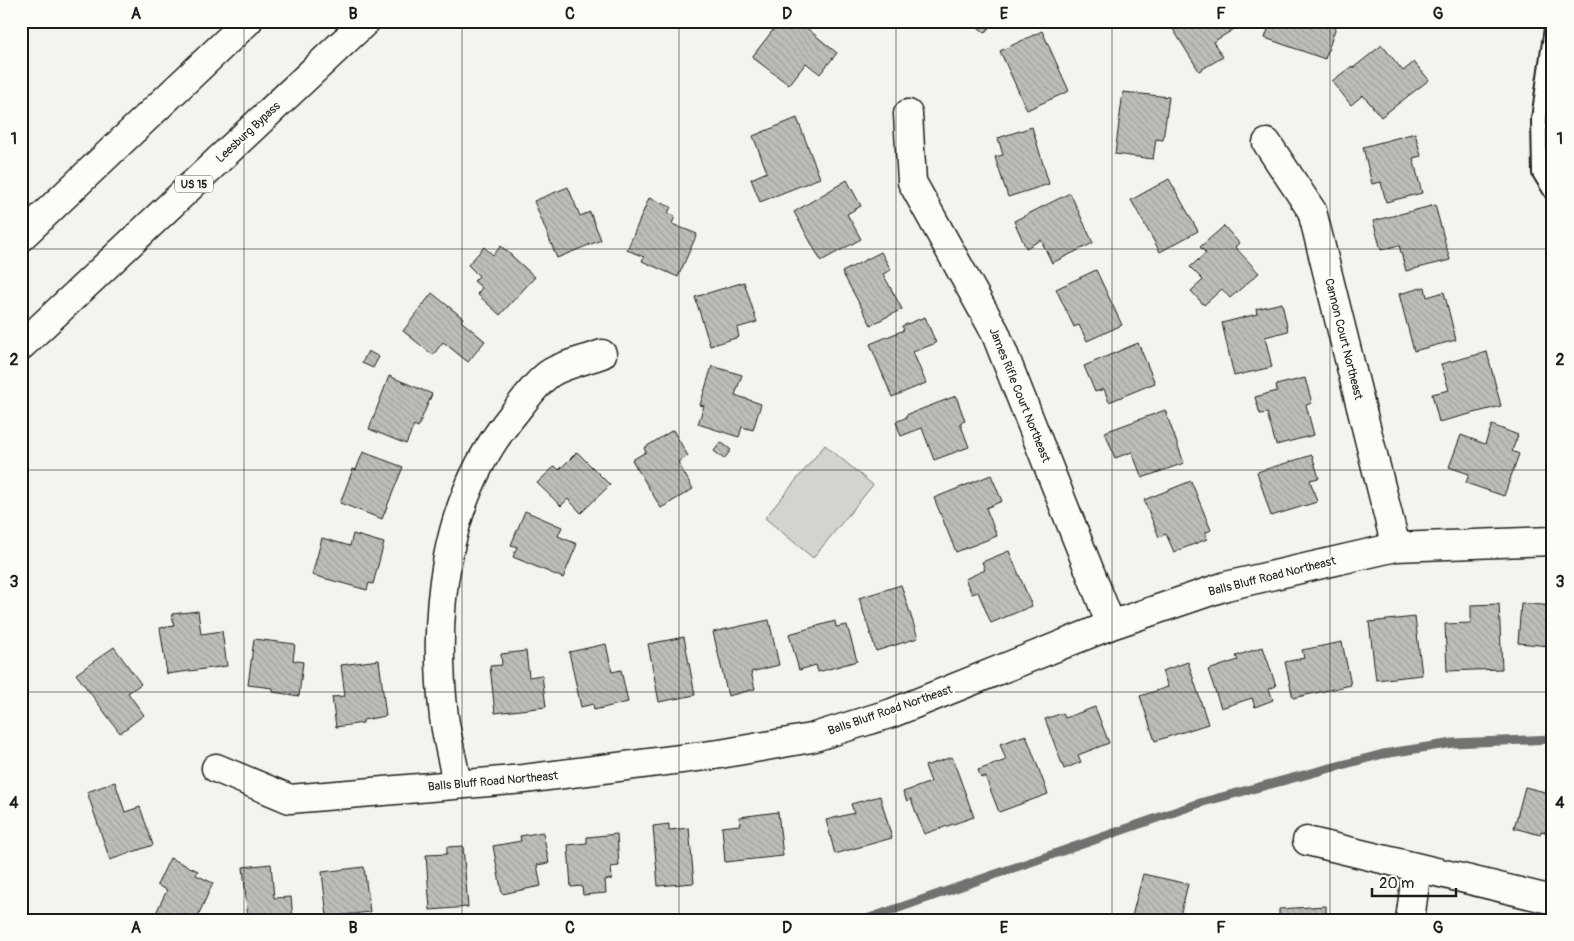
<svg xmlns="http://www.w3.org/2000/svg" width="1574" height="941" viewBox="0 0 1574 941" font-family="Pangolin,sans-serif">
  <style>
    .garden { fill: #d4d3cf; stroke: #787876 }
    .lines { fill: none; stroke-linecap: round; stroke-linejoin: round }
    .stream { stroke: #72716f; stroke-width: 9 }
    .building { fill: url(#building-back-hatch); stroke: #1c1c1c }
    .service-casing { stroke: #1c1c1c; stroke-width: 18 }
    .minor-casing { stroke: #1c1c1c; stroke-width: 31 }
    .trunk-casing { stroke: #1c1c1c; stroke-width: 31 }
    .service { stroke: #fdfcf7; stroke-width: 14 }
    .minor { stroke: #fdfcf7; stroke-width: 28 }
    .trunk { stroke: #fdfcf7; stroke-width: 28 }
    .grid { fill: none; stroke: #1c1c1c; stroke-width: 1; stroke-opacity: 0.55 }
    .labels { text-anchor: middle; stroke-width: 4; stroke-linejoin: round; paint-order: stroke }
    .shield { fill: #fdfcf7; stroke: #605f5e; stroke-width: 1 }
    .shield-label { font-size: 11px; font-weight: bold; fill: #1c1c1c }
    .street-label { font-size: 12px; fill: #1c1c1c; stroke: #fdfcf7 }
    .neatline { fill: none; stroke: #1c1c1c; stroke-width: 2 }
    .grid-label { font-size: 16px; text-anchor: middle; font-weight: bold; fill: #1c1c1c }
  </style>
  <defs>
    <pattern id="building-back-hatch" width="6" height="6" patternUnits="userSpaceOnUse" patternTransform="scale(1.25)"><rect width="6" height="6" fill="#bebdba"/><path d="M-1 5l2 2M0 0l6 6M5-1l2 2" fill="none" stroke="#a3a29f"/></pattern>
  </defs>
  <rect width="100%" height="100%" fill="#f4f3ee"/>
  <filter id="ink" filterUnits="userSpaceOnUse"><feTurbulence type="fractalNoise" baseFrequency=".02" numOctaves="2"/><feDisplacementMap in="SourceGraphic" scale="10" xChannelSelector="R" yChannelSelector="G"/><feConvolveMatrix kernelMatrix="1 2 1 2 8 2 1 2 1" color-interpolation-filters="sRGB"/></filter>
  <g filter="url(#ink)">
    <path class="garden" d="M825,445L873,485L813,558L765,518Z"/>
    <g class="lines">
      <path class="stream" d="M864,920L1203,802L1383,754L1453,743L1553,739"/>
    </g>
    <path class="building" d="M780,21H798L837,53L820,74L806,63L789,85L752,57Z
      M971,21H994L985,33Z
      M1168,21H1232L1236,28L1213,42L1223,57L1199,71Z
      M1271,21H1338L1325,59L1265,38Z
      M1042,31L1069,91L1027,110L1000,51Z
      M1382,45L1403,71L1414,62L1429,80L1381,117L1363,95L1351,105L1332,81L1352,66L1353,68Z
      M1123,92L1169,97L1163,140L1156,139L1153,159L1115,154Z
      M797,118L820,178L760,202L751,179L767,172L753,136Z
      M1032,127L1049,184L1008,197L995,157L1003,155L998,138Z
      M1415,133L1421,156L1413,158L1422,193L1386,202L1381,182L1372,184L1363,147Z
      M1169,179L1198,231L1160,252L1131,200Z
      M847,180L861,206L847,214L861,239L821,261L794,212Z
      M568,187L580,216L590,212L601,240L557,258L534,201Z
      M1070,193L1093,243L1052,263L1041,240L1026,248L1014,221Z
      M649,198L671,207L668,213L675,216L672,224L697,234L678,277L642,261L644,257L627,250Z
      M1435,205L1450,260L1406,271L1399,245L1381,250L1373,221Z
      M1224,226L1239,243L1235,247L1259,273L1230,298L1222,289L1204,305L1191,291L1203,280L1190,267L1206,253L1200,247Z
      M501,246L535,277L500,315L477,294L482,288L474,281L479,276L468,265L484,247L493,255Z
      M881,252L891,270L883,274L902,309L871,325L842,272Z
      M1096,270L1122,325L1087,341L1079,325L1074,327L1056,289Z
      M744,282L757,322L737,328L739,337L710,346L695,297Z
      M1425,287L1427,297L1444,292L1456,340L1414,351L1399,294Z
      M432,293L463,318L461,321L485,341L468,362L443,342L433,355L403,331Z
      M1282,303L1288,331L1265,337L1272,367L1234,376L1222,323L1257,314L1256,309Z
      M925,317L936,343L913,352L926,383L892,397L870,344L904,330L902,326Z
      M1138,343L1155,383L1109,402L1104,389L1095,392L1084,366Z
      M368,351L379,357L373,368L362,363Z
      M1487,352L1501,406L1439,422L1432,394L1449,390L1441,364Z
      M712,366L742,375L735,395L761,404L753,430L742,427L739,437L698,424L704,406L700,405Z
      M389,376L432,394L418,427L414,425L406,444L369,429Z
      M1305,378L1312,403L1306,405L1314,435L1276,445L1267,413L1260,414L1255,397L1277,391L1276,385Z
      M956,396L965,421L960,423L969,447L934,460L922,428L901,436L896,422L907,417L906,415Z
      M1165,410L1184,463L1142,478L1132,452L1115,458L1105,432Z
      M1492,425L1518,435L1512,451L1519,454L1504,496L1466,483L1469,474L1449,467L1461,435L1485,444Z
      M673,430L688,456L678,462L693,489L661,508L632,460L646,452L644,448Z
      M721,442L731,450L724,459L714,451Z
      M363,452L403,467L382,519L340,503L353,469L356,470Z
      M577,452L610,485L581,513L568,499L561,506L537,483L555,466L559,470Z
      M1312,455L1319,478L1310,480L1317,502L1271,516L1257,472Z
      M991,475L1002,501L986,508L997,536L956,552L934,498Z
      M1191,481L1211,530L1205,533L1207,539L1174,552L1166,534L1159,537L1144,500Z
      M525,511L562,527L558,536L577,544L563,578L513,557L517,547L511,545Z
      M353,534L384,543L373,584L369,583L367,590L312,575L322,538L350,546Z
      M1009,551L1032,606L991,623L978,592L972,594L965,579L985,570L982,562Z
      M901,585L918,638L876,651L859,598Z
      M1521,603L1553,606V656H1550V646L1518,643Z
      M1499,604L1502,669L1447,671L1445,624L1471,623V605Z
      M198,611L201,634L222,631L227,666L167,674L160,628L174,626L172,614Z
      M1415,617L1422,675L1376,680L1369,622Z
      M769,620L779,665L751,672L755,689L728,696L713,632Z
      M835,621L836,627L847,625L857,661L818,672L816,665L799,670L789,634Z
      M684,637L695,695L659,702L648,644Z
      M254,639L295,644L293,660L303,662L299,696L273,692V688L248,685Z
      M1342,642L1351,685L1293,698L1285,662L1304,658L1302,650Z
      M606,644L612,672L621,670L628,702L594,710L593,704L581,707L569,652Z
      M114,647L141,684L128,693L144,715L120,733L76,674Z
      M1263,647L1276,686L1269,689L1273,700L1255,707L1252,698L1221,708L1208,670L1238,660L1236,656Z
      M526,651L529,677L542,675L546,707L495,713L490,666L502,665L501,654Z
      M379,660L386,716L363,720V723L336,727L332,697L345,696L341,665Z
      M1188,662L1208,724L1155,741L1140,696L1168,687L1162,671Z
      M1095,707L1109,743L1078,755L1081,762L1064,769L1045,719L1063,713L1065,718Z
      M1026,735L1048,794L999,812L985,776L981,778L978,770L1006,760L1000,744Z
      M952,757L974,817L924,834L911,799L907,801L903,792L931,782L925,766Z
      M115,782L125,812L140,807L153,845L110,860L87,792Z
      M1525,787L1549,793L1550,788L1553,789V834L1541,831L1540,835L1514,828Z
      M880,796L892,838L835,854L826,820L854,813L851,804Z
      M778,812L783,856L725,862L722,827L740,825L739,817Z
      M669,824V830L689,828L694,883L658,886L653,826Z
      M543,832L549,863L537,865L541,886L502,894L493,846L521,841L520,836Z
      M617,834L619,866L611,867L612,879L605,880L606,893L583,895L582,886L571,887L568,845L587,843V837Z
      M463,846L468,907L430,910L426,855L447,854V847Z
      M170,858L198,871L196,875L213,883L196,920H160L154,917L167,890L157,885Z
      M271,864L274,898L291,897L293,920H248L243,867Z
      M364,867L370,912L327,917L322,872Z
      M1143,874L1188,884L1179,920H1131Z
      M1326,906V920H1279V909Z"/>
    <g class="lines">
      <g class="service-casing">
        <path id="service" d="M1552,28L1539,119L1540,173L1553,194"/>
      </g>
      <g class="minor-casing">
        <path id="minor" d="M908,114L912,182L995,332L1111,625
          M1267,143L1312,211L1396,547
          M216,768L290,799L524,779L720,754L811,738L892,713L1111,625L1226,586L1396,547L1553,541
          M457,784C453,762 447,739 444,717C432,613 443,501 511,417C521,405 538,380 552,372C566,364 586,360 602,354
          M1307,841L1553,900
          M1410,920L1417,868"/>
      </g>
      <g class="trunk-casing">
        <path id="trunk" d="M21,237L248,21
          M21,346L366,21"/>
      </g>
      <use href="#service" class="service"/>
      <use href="#minor" class="minor"/>
      <use href="#trunk" class="trunk"/>
    </g>
  </g>
  <path class="grid" d="M244,21V920M462,21V920M679,21V920M896,21V920M1112,21V920M1330,21V920M21,249H1553M21,470H1553M21,692H1553"/>
  <g class="labels">
    <rect class="shield" x="175" y="175.5" width="38" height="17" rx="4"/>
    <g class="shield-label">
      <text x="194" y="188">US 15</text>
    </g>
    <g class="street-label">
      <text transform="translate(248 132) rotate(-43)" y="4">Leesburg Bypass</text>
      <text transform="translate(1344 339) rotate(76)" y="4">Cannon Court Northeast</text>
      <text transform="translate(1020 395) rotate(68)" y="4">James Rifle Court Northeast</text>
      <text transform="translate(1272 576) rotate(-14)" y="4">Balls Bluff Road Northeast</text>
      <text transform="translate(890 710) rotate(-19)" y="4">Balls Bluff Road Northeast</text>
      <text transform="translate(493 781) rotate(-5)" y="4">Balls Bluff Road Northeast</text>
    </g>
  </g>
  <rect width="1574" height="941" fill="none" stroke="#fdfcf7" stroke-width="55"/>
  <path d="M1372 888v8h84v-8" fill="none" stroke="#1c1c1c" stroke-width="2.5"/>
  <text x="1379" y="888" font-size="15" fill="#1c1c1c" stroke="#fdfcf7" stroke-width="4" paint-order="stroke">20 m</text>
  <rect x="28" y="28" width="1518" height="886" class="neatline"/>
  <g class="grid-label">
    <text x="136" y="19">A</text>
    <text x="353" y="19">B</text>
    <text x="570" y="19">C</text>
    <text x="787" y="19">D</text>
    <text x="1004" y="19">E</text>
    <text x="1221" y="19">F</text>
    <text x="1438" y="19">G</text>
    <text x="14" y="144">1</text>
    <text x="1560" y="144">1</text>
    <text x="14" y="365">2</text>
    <text x="1560" y="365">2</text>
    <text x="14" y="587">3</text>
    <text x="1560" y="587">3</text>
    <text x="14" y="808">4</text>
    <text x="1560" y="808">4</text>
    <text x="136" y="933">A</text>
    <text x="353" y="933">B</text>
    <text x="570" y="933">C</text>
    <text x="787" y="933">D</text>
    <text x="1004" y="933">E</text>
    <text x="1221" y="933">F</text>
    <text x="1438" y="933">G</text>
  </g>
</svg>
